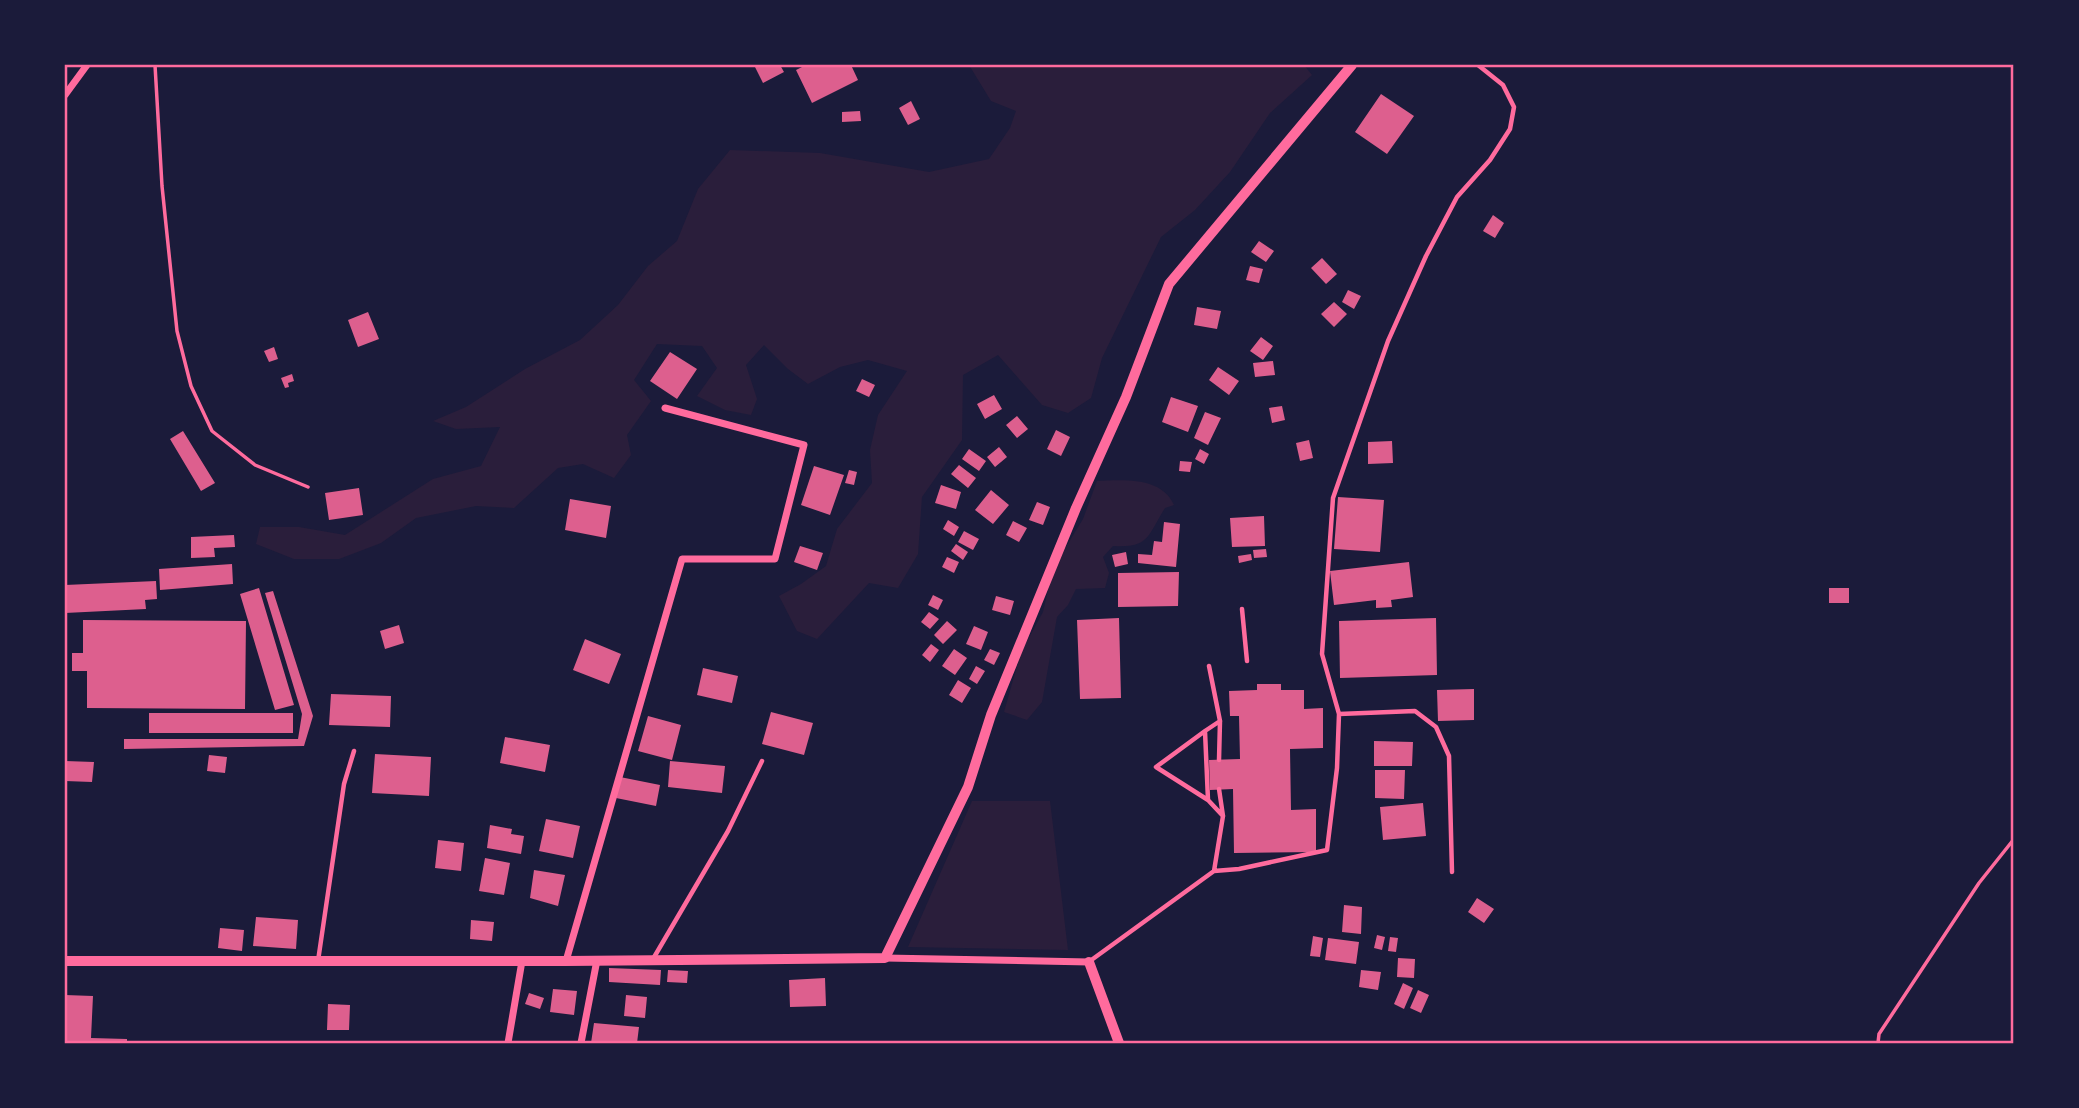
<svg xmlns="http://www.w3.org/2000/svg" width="2079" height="1108" viewBox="0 0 2079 1108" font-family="Arial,sans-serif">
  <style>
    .green { fill: #2a1e3b }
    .building { fill: #dd5f8e }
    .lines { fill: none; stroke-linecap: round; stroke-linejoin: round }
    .path { stroke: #ff6b9d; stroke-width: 3.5 }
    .service { stroke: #ff6b9d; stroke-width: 4.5 }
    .minor { stroke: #ff6b9d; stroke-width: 7 }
    .tertiary { stroke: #ff6b9d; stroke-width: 10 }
    .neatline { fill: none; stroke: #ff6b9d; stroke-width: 2.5 }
  </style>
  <rect width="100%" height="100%" fill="#1b1b3a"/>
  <path class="green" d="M969,65H1215L1221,67L1237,65H1304L1312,75L1270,113L1230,172L1195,210L1161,237L1102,358L1091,398L1068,413L1042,405L998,355L963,375L962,440L922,497L918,554L898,588L869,583L817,639L797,631L779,596L801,584L826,566L837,529L872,483L870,450L878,415L907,371L868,360L840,367L808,384L788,369L764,345L746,365L757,399L751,415L725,410L697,396L717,368L702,346L657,344L634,380L651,401L627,435L631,455L614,478L583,464L558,468L514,508L476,506L416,518L381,543L339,559H294L256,544L260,527H299L345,535L433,479L481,466L500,427L456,429L433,421L466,407L525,369L580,340L618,305L648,266L677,241L698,189L730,150L820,153L929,172L989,159L1010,128L1016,111L991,101Z
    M1097,481C1123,480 1161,476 1174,505L1165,508C1147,537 1149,548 1113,546L1103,557L1109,573L1105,588L1076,589L1068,605L1057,617L1042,702L1027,720L1004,712L1021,652L1043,612L1053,568L1083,519Z
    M972,801H1050L1068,950L908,947Z"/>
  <path class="building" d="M754,65H780L784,72L763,83Z
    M806,65H851L858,80L812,103L796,70Z
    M1381,94L1414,116L1387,154L1355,132Z
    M911,101L920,119L908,125L899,108Z
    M860,111L861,121L842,122V112Z
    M1493,215L1504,223L1495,238L1483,231Z
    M1259,241L1274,251L1266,262L1251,252Z
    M1322,258L1337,274L1326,284L1311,268Z
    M1250,266L1263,269L1259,283L1246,280Z
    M1348,290L1361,296L1354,309L1342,302Z
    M1334,302L1347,314L1334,327L1321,314Z
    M1197,307L1221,311L1217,329L1194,325Z
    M368,312L379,339L358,347L348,320Z
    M1261,337L1273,346L1263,360L1250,351Z
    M274,347L278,359L269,362L264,351Z
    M670,352L697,369L677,399L650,381Z
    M1273,361L1275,375L1255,377L1253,363Z
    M1218,367L1239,381L1229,395L1209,380Z
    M292,374L294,381L288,383L289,387L285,388L281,378Z
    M862,379L875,385L869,397L856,391Z
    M994,395L1002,409L985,419L977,404Z
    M1171,397L1198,406L1188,432L1162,422Z
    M1282,406L1285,420L1272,423L1269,408Z
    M1205,412L1221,418L1208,445L1194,438Z
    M1017,416L1028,429L1017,438L1006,425Z
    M1056,430L1070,437L1061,456L1047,449Z
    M183,431L215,483L201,491L170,439Z
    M1309,440L1313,458L1300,461L1296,443Z
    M1392,441L1393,463L1368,464V442Z
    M999,447L1007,457L995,467L987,457Z
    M969,449L986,461L979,471L962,459Z
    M1200,449L1209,454L1204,464L1195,459Z
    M1180,461L1192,462L1190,472L1179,471Z
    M959,465L976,478L968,488L951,474Z
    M814,466L844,475L830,515L801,505Z
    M849,470L857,472L854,485L845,483Z
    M941,485L961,492L956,509L935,503Z
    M359,488L363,515L329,520L325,493Z
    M991,490L1009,505L993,524L975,510Z
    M1338,497L1384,500L1380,552L1334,549Z
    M570,499L611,506L606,538L565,530Z
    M1037,502L1050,507L1043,525L1029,520Z
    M1264,516L1265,546L1232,547L1230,518Z
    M948,520L959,527L954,536L943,529Z
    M1013,521L1027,528L1019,542L1006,535Z
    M1164,522L1180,524L1176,567L1138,563V554L1152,555L1154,541L1162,542Z
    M964,531L979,539L973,550L958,542Z
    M234,535L235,547L214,548L215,557L191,558V537Z
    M956,544L968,552L963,560L951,551Z
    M800,546L823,553L817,570L794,562Z
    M1266,549L1267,557L1254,558L1253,550Z
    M1126,552L1128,564L1115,567L1112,555Z
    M1251,554L1252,560L1239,563L1238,556Z
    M947,557L959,562L954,573L942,567Z
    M1409,562L1413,597L1391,600L1392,607L1376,608V600L1334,605L1330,571Z
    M232,564L233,584L160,590L159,569Z
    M1179,572L1178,606L1118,607V573Z
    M156,581L157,599L145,600L146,609L65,613V585Z
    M259,588L294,705L275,710L240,594Z
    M1829,588H1849V603H1829Z
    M273,591L313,716L304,746L124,749V739H298L302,714L265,593Z
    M933,595L943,600L938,610L928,605Z
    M996,596L1014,601L1010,615L992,610Z
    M929,612L939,619L930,629L921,622Z
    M1119,618L1121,698L1080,699L1077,620Z
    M1436,618L1437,675L1340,678L1339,621Z
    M83,620L246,621L245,709L87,708V671H72V653H83Z
    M947,621L957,630L943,644L934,635Z
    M399,625L404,643L385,649L380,631Z
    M974,626L988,632L981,650L966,644Z
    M585,639L621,654L609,684L573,670Z
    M931,644L939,650L930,662L922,655Z
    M954,649L967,658L955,675L942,666Z
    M990,649L1000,653L994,665L984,660Z
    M976,666L985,671L977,684L969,679Z
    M703,668L738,676L732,703L697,695Z
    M958,680L971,688L962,703L949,695Z
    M1257,684H1281V690H1304V709L1323,708V748L1290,749L1291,810L1316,809V852L1234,853L1233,789L1210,790L1209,760L1240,759L1239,716H1230L1229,691L1257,690Z
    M1474,689V720L1438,721L1437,690Z
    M331,694L391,696L390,727L329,725Z
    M771,712L813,723L804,755L762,744Z
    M149,713H293V733H149Z
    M648,716L681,725L672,760L638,751Z
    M505,737L550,745L545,772L500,763Z
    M1374,741L1413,742L1412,766H1374Z
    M375,754L431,757L429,796L372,793Z
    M209,755L227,757L225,773L207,771Z
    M65,761L94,762L92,782L65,781Z
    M670,761L725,766L722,793L668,787Z
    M1375,770H1405L1404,799L1375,798Z
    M620,777L660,785L656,806L616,798Z
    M1423,803L1426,836L1383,840L1380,807Z
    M546,819L580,826L573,858L539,851Z
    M490,825L512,829L511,834L524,836L521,854L487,848Z
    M438,840L464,843L461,871L435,868Z
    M485,858L510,863L504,895L479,891Z
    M534,870L565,875L558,906L530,898Z
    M1477,898L1494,909L1484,923L1468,912Z
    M1344,905L1362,907L1361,934L1342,932Z
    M256,917L298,920L296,949L253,946Z
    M471,920L494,922L492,941L470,939Z
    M220,928L244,930L242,951L218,948Z
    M1377,935L1385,937L1382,950L1374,948Z
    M1313,936L1323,938L1320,957L1310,956Z
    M1390,937L1398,938L1396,952L1388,951Z
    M1328,938L1359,942L1356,964L1325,960Z
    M1398,958L1415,959L1414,978L1397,977Z
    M609,968L661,970L660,985L609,982Z
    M668,970L688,971L687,983L667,982Z
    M1361,970L1381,972L1378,990L1359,987Z
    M825,978L826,1006L790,1007L789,980Z
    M1403,983L1413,988L1404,1009L1394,1004Z
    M553,989L577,991L574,1015L550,1012Z
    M1418,990L1429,995L1421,1013L1410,1008Z
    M529,993L544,998L540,1009L525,1004Z
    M65,995L93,996L91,1038L127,1039V1043H65Z
    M626,995L647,997L645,1018L624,1016Z
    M328,1004L350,1005L349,1030H327Z
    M594,1023L639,1027L637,1043H591Z"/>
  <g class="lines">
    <path class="path" d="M155,65L162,186L177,331L191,386L212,431L255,465L308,487
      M1878,1043L1879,1034L1979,883L2014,839"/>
    <path class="service" d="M1242,609L1247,661
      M1209,666L1220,721L1219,760
      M1339,714L1415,711L1436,727L1449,756L1452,872
      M1220,721L1205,731L1208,800L1223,816
      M1205,731L1156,767L1208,800
      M1214,871L1239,869L1327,850L1337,768L1339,714L1322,654L1333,498L1388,341L1426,256L1457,197L1490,160L1510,129L1514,107L1503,85L1478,65
      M1214,871L1223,816L1219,789
      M653,959L728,831L762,761
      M318,961L344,784L354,751
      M1090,961L1214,871"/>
    <path class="minor" d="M65,95L87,65
      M885,958L1089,962
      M566,961L682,559H775L804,445L665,408
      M508,1043L522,961
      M581,1043L597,960"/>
    <path class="tertiary" d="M65,961H566L885,958L968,787L991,715L1076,508L1126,397L1169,284L1352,65
      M1089,962L1119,1043"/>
  </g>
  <rect width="2079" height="1108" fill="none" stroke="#1b1b3a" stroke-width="133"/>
  <rect x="66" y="66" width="1946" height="976" class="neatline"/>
</svg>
